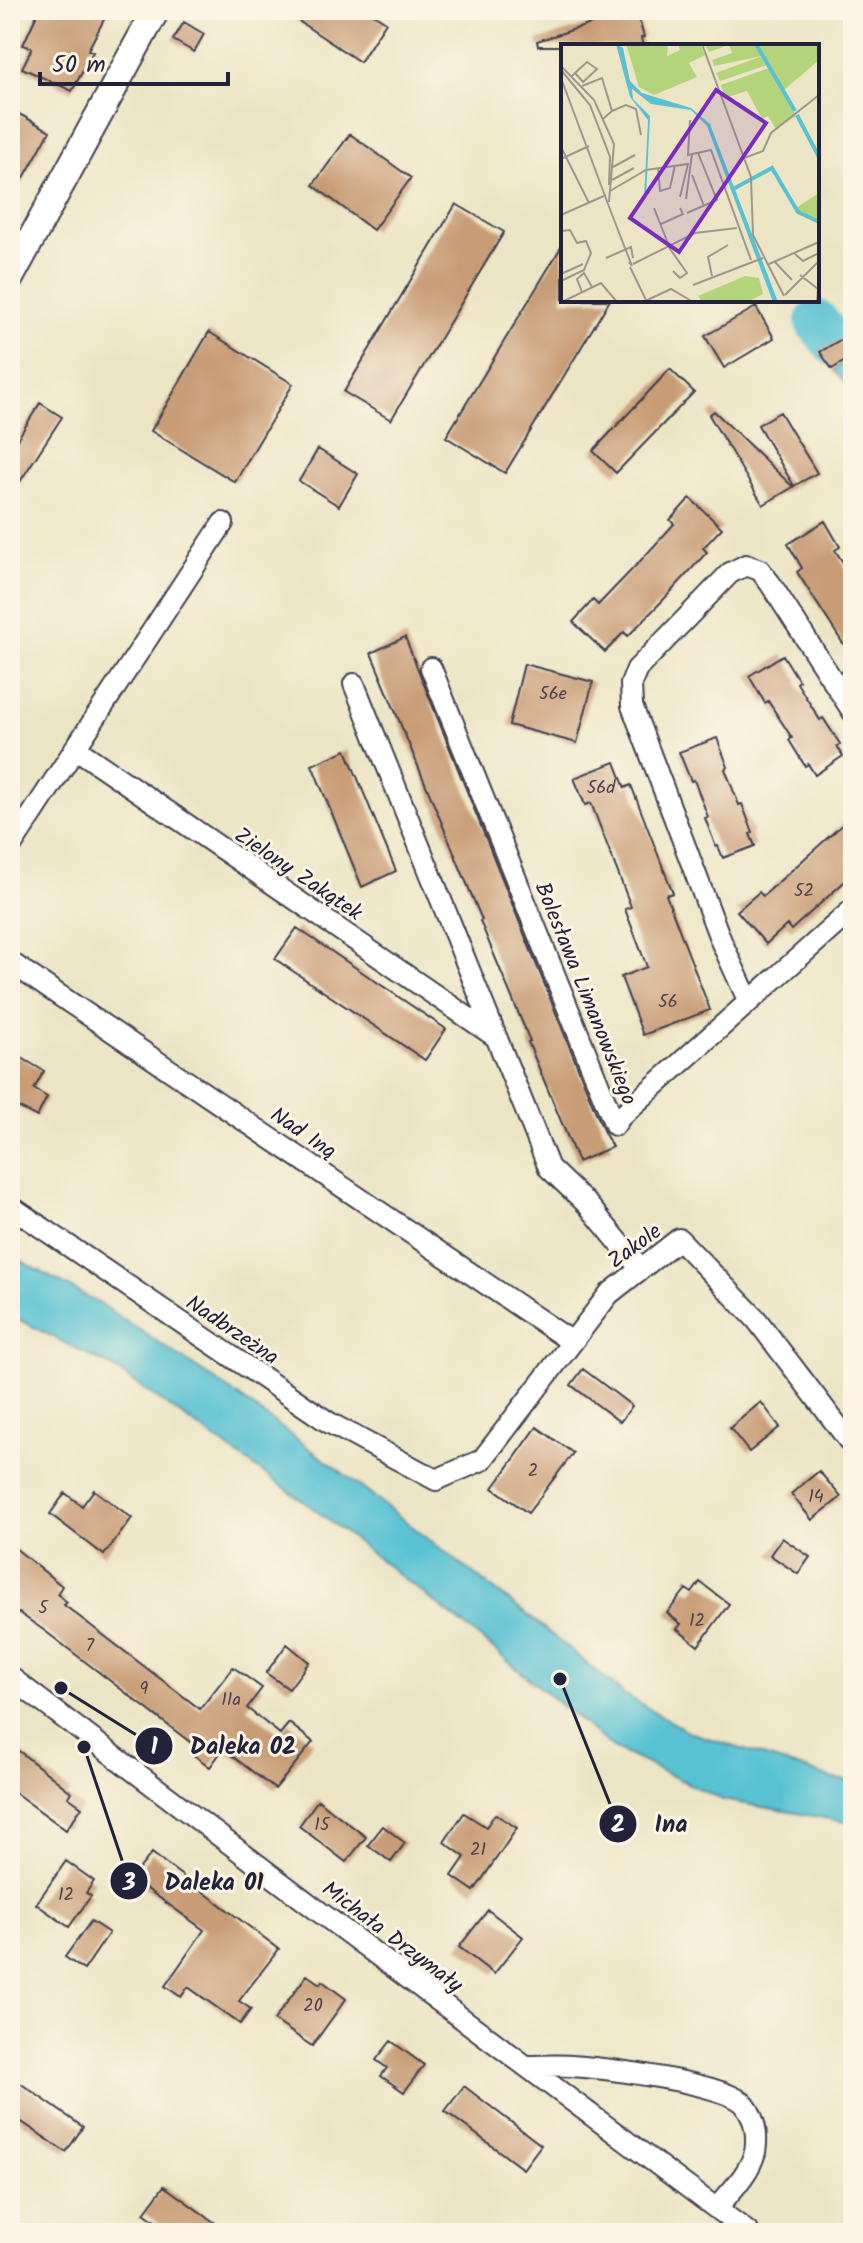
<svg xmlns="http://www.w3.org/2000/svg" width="863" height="2243" viewBox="0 0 863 2243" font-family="Kalam,sans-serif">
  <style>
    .water { fill: #58c2d3; stroke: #3d7287; stroke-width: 2 }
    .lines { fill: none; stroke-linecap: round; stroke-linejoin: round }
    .river { stroke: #58c2d3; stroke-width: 44 }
    .building { fill: #c89c76 }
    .minor-casing { stroke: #403f50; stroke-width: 24 }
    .tertiary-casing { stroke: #403f50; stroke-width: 30 }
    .minor { stroke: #fff; stroke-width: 20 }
    .tertiary { stroke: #fff; stroke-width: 26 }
    .labels { text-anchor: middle; stroke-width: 6; stroke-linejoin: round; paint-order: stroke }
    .number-label { font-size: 18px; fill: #4c404a }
    .street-label { font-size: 22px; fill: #22223b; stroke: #fcf5e5 }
    .inset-river { fill: none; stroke: #58c2d3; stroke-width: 4 }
    .inset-road { fill: none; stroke: #9b978e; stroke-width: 2 }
    .view { fill: #7b2cbf; fill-opacity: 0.15; stroke: #7b2cbf; stroke-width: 4 }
    .inset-edge { fill: none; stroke: #22223b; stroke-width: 4 }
    .leader { fill: none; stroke: #22223b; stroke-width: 3 }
    .callout-dot { fill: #22223b; stroke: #fcf5e5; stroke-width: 3 }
    .mark-label { font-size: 24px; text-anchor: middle; font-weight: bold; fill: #fff }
    .callout-label { font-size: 24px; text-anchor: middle; font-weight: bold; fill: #22223b; stroke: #fcf5e5; stroke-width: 6; stroke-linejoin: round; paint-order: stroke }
  </style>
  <rect width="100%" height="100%" fill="#fcf5e5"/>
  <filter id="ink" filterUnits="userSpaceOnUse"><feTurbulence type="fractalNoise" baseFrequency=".0125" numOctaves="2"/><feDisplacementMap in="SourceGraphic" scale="16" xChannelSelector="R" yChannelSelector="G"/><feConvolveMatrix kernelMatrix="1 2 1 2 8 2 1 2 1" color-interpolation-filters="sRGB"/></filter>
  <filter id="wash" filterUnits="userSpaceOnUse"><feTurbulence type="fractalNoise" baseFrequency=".006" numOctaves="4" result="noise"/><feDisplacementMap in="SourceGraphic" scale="32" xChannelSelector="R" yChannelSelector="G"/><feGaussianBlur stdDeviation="1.8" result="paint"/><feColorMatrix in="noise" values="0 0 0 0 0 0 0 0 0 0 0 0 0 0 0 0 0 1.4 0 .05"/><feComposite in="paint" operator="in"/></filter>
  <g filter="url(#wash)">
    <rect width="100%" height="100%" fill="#ece5c5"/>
    <path class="water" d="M853,357V391L834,370Z
      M10,1255L102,1305L227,1388L340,1471L535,1621L624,1694L689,1732L831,1778L853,1782V1823L723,1800L613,1748L469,1629L309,1505L114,1368L10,1315Z"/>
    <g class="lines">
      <path class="river" d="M817,322L835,344"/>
    </g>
    <g id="blocks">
      <path class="building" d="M39,10H109L88,50L93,52L72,91L22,68L32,48L23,45Z
        M282,10H367L386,22L360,62Z
        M636,10L644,37L641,38L643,46H538L537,41Z
        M184,22L204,34L194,52L173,40Z
        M10,109L50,131L10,203Z
        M350,134L411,178L373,230L313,185Z
        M456,204L504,232L391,420L344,392Z
        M563,244V300H610L505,473L446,437Z
        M756,307L774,338L724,368L705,336Z
        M209,332L293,384L235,482L151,431Z
        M853,332V356L832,369L820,352Z
        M670,369L694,392L616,473L593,451Z
        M40,403L62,417L10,497V451Z
        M714,411L793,487L763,505L709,415Z
        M780,412L817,473L794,486L758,425Z
        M318,449L358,474L339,506L299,481Z
        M690,498L722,528L703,548L707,552L667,596L628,636L624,632L605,652L573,622L593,600L598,605L645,556L674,524L670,520Z
        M825,521L840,547L835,550L853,578V659L797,572L802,568L788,544Z
        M405,637L603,1130L612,1147L578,1162L528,1042L530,1041L480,921L482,920L371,653Z
        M783,655L799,681L797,683L820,720L823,718L840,744L837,746L843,756L815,775L808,764L805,766L789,740L792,738L768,701L765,703L749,676Z
        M524,664L593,682L577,743L509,725Z
        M717,738L728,767L725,769L739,805L742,804L753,833L750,834L755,846L723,858L718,846L716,847L705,818L708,817L694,780L691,781L679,752Z
        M346,750L396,871L362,887L312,765Z
        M615,762L625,788L631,785L648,829L673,893L666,895L710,1010L643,1035L621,977L647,967L625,909L631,907L591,803L585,805L574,778Z
        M853,815V874L791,930L787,925L766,944L737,911L759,892L763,896Z
        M297,928L446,1029L425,1060L275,959Z
        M10,1051L44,1071L34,1089L47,1097L37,1117L10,1103Z
        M583,1369L632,1406L620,1422L571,1385Z
        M761,1402L780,1427L749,1452L730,1428Z
        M537,1427L573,1453L528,1513L493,1488Z
        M819,1471L841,1497L812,1520L791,1494Z
        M94,1490L132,1518L104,1555L50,1514L65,1493L82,1506Z
        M782,1538L810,1557L798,1574L770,1555Z
        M10,1544L62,1586L57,1594L67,1602L64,1605L200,1709L233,1667L262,1688L247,1708L280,1734L289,1723L313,1742L275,1789L223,1749L210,1767L194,1755L199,1749L45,1631L19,1613L10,1612Z
        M700,1582L729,1604L698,1646L677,1629L681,1624L667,1613L686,1589L692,1593Z
        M287,1644L309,1662L289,1689L266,1673Z
        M10,1744L71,1792L68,1797L82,1807L66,1830L10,1789Z
        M318,1800L366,1837L346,1862L299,1826Z
        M464,1813L486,1827L495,1814L517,1828L474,1891L452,1876L465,1857L444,1842Z
        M383,1826L405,1843L391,1862L368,1845Z
        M152,1853L279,1949L239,2001L251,2009L240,2024L188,1987L181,1997L165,1986L204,1930L132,1878Z
        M66,1861L94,1881L86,1893L91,1896L69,1927L36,1904Z
        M488,1910L523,1937L494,1974L459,1947Z
        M91,1921L109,1933L84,1970L65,1957Z
        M307,1975L320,1984L322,1981L346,1999L312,2046L274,2020Z
        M391,2041L424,2065L404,2092L381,2076L387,2068L376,2060Z
        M10,2076L83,2127L66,2152L10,2114Z
        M464,2086L541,2145L523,2169L445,2111Z
        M164,2186L229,2233H172L144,2213Z"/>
    </g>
  </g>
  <g filter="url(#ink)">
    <use href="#blocks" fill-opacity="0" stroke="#403f50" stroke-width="2"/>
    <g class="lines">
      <g class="minor-casing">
        <path id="minor" d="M431,668L615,1125L621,1116L853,909
          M354,684L549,1168L588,1205L641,1269
          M75,748L496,1037
          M10,848L223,523
          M10,962L572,1342
          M749,1002L721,941L632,706L631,684L637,669L730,573L746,565L760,570L770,583L853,712
          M10,1206L328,1422L436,1480L482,1460L609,1294L679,1239L756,1319L853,1446
          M10,1677L321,1913L749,2233
          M528,2066C542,2066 557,2065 571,2066C602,2068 728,2083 745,2105C755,2118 758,2136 755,2152C749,2174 731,2191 717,2208"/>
      </g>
      <g class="tertiary-casing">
        <path id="tertiary" d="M10,278L156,10"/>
      </g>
      <use href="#minor" class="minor"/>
      <use href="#tertiary" class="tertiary"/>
    </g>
  </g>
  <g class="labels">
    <g class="number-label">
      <text x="553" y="699">56e</text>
      <text x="601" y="793">56d</text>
      <text x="804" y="896">52</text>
      <text x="668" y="1007">56</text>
      <text x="533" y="1476">2</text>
      <text x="816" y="1502">14</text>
      <text x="43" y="1613">5</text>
      <text x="697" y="1626">12</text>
      <text x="90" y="1651">7</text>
      <text x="144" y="1694">9</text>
      <text x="231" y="1705">11a</text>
      <text x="322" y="1830">15</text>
      <text x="478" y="1855">21</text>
      <text x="66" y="1900">12</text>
      <text x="313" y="2011">20</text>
    </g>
    <g class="street-label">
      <text transform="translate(299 873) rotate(34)" y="8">Zielony Zakątek</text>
      <text transform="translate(587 993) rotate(68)" y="8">Bolesława Limanowskiego</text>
      <text transform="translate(304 1132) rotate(34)" y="8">Nad Iną</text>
      <text transform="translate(634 1245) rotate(-36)" y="8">Zakole</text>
      <text transform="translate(233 1329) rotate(34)" y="8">Nadbrzeżna</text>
      <text transform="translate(393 1936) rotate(37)" y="8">Michała Drzymały</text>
    </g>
  </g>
  <g transform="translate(561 44)">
    <rect width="258" height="258" fill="#ece5c5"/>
    <path d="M65,0H107L106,12L119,6L117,0H139L144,11L128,19L136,33L93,51L78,43ZM144,0H258V16L222,47L235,72L215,85L207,72L201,75L186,47L164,54L160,41L208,24L206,21L159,37L155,29L201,12L153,22L151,16L171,9L168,1L148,8ZM258,149V176L240,169L235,164ZM184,232L198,234L202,250L186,258H141L137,252Z" fill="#b4d47b"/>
    <path d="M55,0L62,4L69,37L81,49L130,64L149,80L217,258H212L146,82L130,66L90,60L71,45L72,55L89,72L85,154H83L87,76L69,53Z" fill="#58c2d3"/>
    <path class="inset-river" d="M195,0L234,67M236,71L258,113M172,145L211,124L237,168L258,178"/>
    <path class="inset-road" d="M141,0L190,133L192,191L223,252M0,22L33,56L53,100L48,158M0,26L29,61L49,113L48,141M11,32L14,29L26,18L36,25L22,38L14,29M0,34L50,168M21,42L41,34L51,67L42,75M51,67L65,61L75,65L80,91M129,76L127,111L150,106L190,216M0,103L28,159M183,114L202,107L210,89L258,51M0,115L28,102M52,123L74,111M97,124L99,147L109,144L114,121M131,131L143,162M51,136L73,124M49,147L85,126L127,120L119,153M125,155L131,110M93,164L108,202M50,168L71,222L68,218M126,169L156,156L137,109M0,171L45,151M100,180L122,170L119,164M0,187L9,186L16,199L25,197L30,209L23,226L0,237M107,202L126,229L119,234L112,227M234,210L242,217L258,209M45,214L70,203L72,214M213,217L231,236M72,220L134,189L176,184M208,220L258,198M69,223L85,256M0,230L22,220M239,231L257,245L256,258M151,232L147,213L167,201M132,241L202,214M21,248L16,235L23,229L31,243M224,251L258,217M1,258L40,239L56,258M82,258L110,245L132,258"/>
    <path class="view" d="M155,46L205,79L118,208L69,174Z"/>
    <rect width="258" height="258" class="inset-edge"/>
  </g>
  <path class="leader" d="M61 1688L154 1746M560 1679L618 1824M84 1747L129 1881"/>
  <g class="callout-dot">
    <circle cx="61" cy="1688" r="8"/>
    <circle cx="560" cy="1679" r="8"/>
    <circle cx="84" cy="1747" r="8"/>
    <circle cx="154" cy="1746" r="20"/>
    <circle cx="618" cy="1824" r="20"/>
    <circle cx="129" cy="1881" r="20"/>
  </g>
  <g class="mark-label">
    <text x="154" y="1754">1</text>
    <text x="618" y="1832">2</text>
    <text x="129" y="1890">3</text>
  </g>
  <g class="callout-label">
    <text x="243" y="1754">Daleka 02</text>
    <text x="671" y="1832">Ina</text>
    <text x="214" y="1890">Daleka 01</text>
  </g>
  <rect width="863" height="2243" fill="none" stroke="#fcf5e5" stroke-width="40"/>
  <path d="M40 72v12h188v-12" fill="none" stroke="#22223b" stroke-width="4"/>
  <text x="52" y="72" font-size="24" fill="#22223b" stroke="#fcf5e5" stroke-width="6" paint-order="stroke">50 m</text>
</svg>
